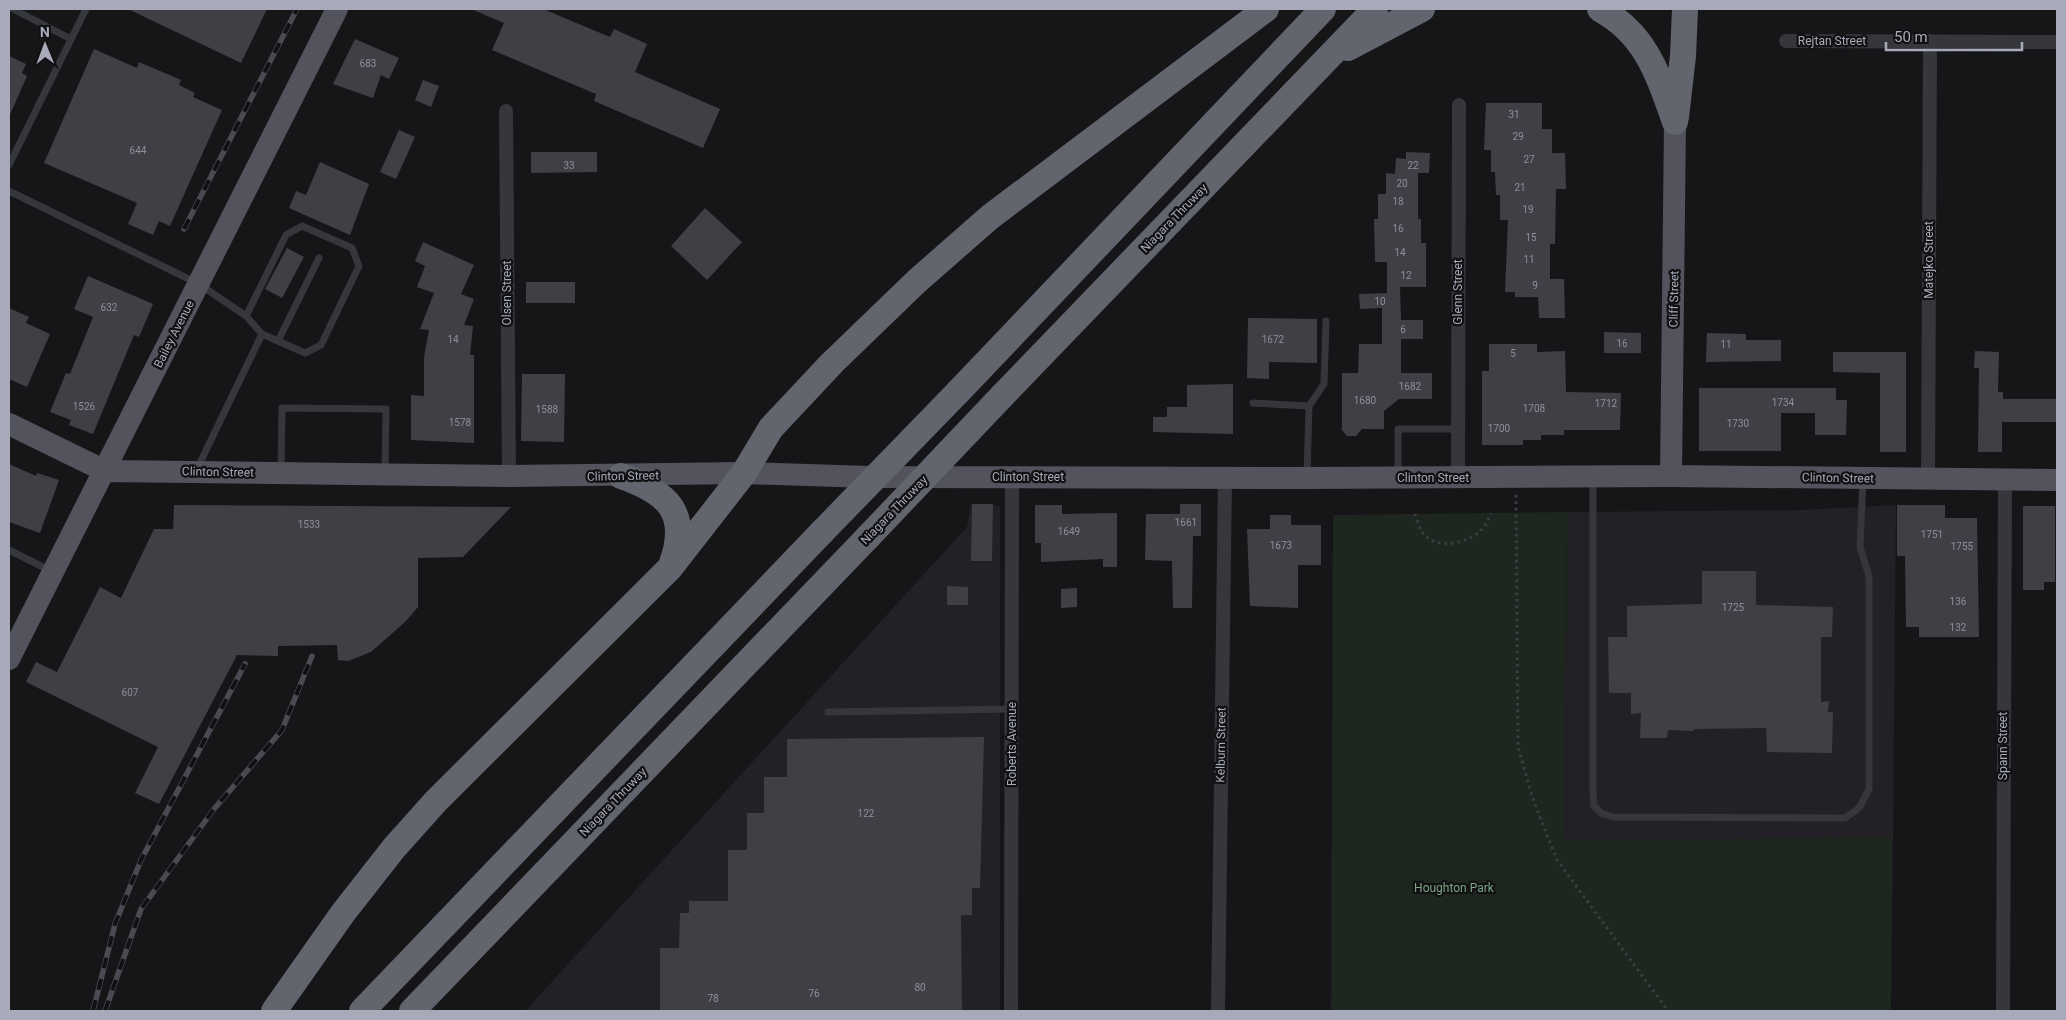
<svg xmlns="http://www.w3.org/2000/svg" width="2066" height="1020" viewBox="0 0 2066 1020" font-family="Roboto,sans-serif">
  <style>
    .built { fill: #222125 }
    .green { fill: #1d261f }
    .building { fill: #403f45 }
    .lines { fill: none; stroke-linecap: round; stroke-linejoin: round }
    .path { stroke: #3c3e44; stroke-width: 3; stroke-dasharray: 2.5 4; stroke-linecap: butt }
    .lane { stroke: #36373d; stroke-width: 7 }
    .street { stroke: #36373d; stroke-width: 14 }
    .primary { stroke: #52535c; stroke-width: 22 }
    .highway { stroke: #62646e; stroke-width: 26 }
    .rail-casing { stroke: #494a52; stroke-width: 5.5 }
    .rail { stroke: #111113; stroke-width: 4; stroke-dasharray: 11; stroke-linecap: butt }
    .highway-bridge { stroke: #62646e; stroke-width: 26 }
    .labels { text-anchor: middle; stroke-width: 4.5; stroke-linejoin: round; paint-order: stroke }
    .number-label { font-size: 10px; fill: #8d8f9b }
    .street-label { font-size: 12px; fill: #a7aab8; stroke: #111113 }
    .park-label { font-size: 12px; fill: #7da484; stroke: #111113 }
  </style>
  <rect width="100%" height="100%" fill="#161618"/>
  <path class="built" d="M971,505L1000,506V1011H525L967,527Z
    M1896,505L1893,838L1565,839L1567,512L1800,510Z"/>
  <path class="green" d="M1567,512L1565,839L1893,838L1891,1011H1331L1333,515Z"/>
  <path class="building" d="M128,9H267L241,63Z
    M471,9H543L610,37L614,29L647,44L635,72L720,109L703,148L594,101L596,94L492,50L504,23Z
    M355,39L399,58L389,79L381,75L373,98L333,84Z
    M94,49L137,68L139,62L181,80L179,85L195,93L193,97L222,110L170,226L159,221L153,235L128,224L137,203L44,163Z
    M9,56L26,64L22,73L27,76L9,117Z
    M423,80L439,86L431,107L415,100Z
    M1486,103H1542V129H1552V153H1565L1566,189H1556L1555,244H1550V279H1564L1565,318H1539L1538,297H1515V292H1505L1508,220H1500V195H1496L1495,172H1491V150H1484Z
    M399,130L415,137L396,179L380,172Z
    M531,152H597V172L531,173Z
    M1406,152L1430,153L1429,173H1418V219H1421V243H1426V287H1400L1401,320H1423V339H1401V373H1432V399H1399L1384,411V429H1362L1356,436H1347L1342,430V373H1358L1359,344H1382V308L1360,309L1359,294L1387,293V262H1375L1374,219H1378V194H1386V173L1395,174L1396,158L1406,159Z
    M320,162L369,184L350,235L289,208L296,191L306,195Z
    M705,208L742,242L707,280L671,246Z
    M423,242L474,265L461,294L474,299L464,325L473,326L470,355H474V443L411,440V395L424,396V357L429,330L420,329L434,293L417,287L425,266L415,261Z
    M287,248L304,257L282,298L265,289Z
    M88,276L153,304L139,337L134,335L93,434L69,425L71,420L50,412L66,373L70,374L93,317L74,309Z
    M526,282H575V303H526Z
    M9,308L29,317L26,323L50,334L27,387L9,379Z
    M1248,318L1317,319V363L1269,362V379L1247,378Z
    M1604,332L1641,333V353H1604Z
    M1707,333L1746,334V340H1781V361L1706,362Z
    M1489,344H1537V352L1565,351L1566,392L1621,393L1620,430H1564V435H1541V440H1523V445H1482V371H1489Z
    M1975,351L1999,352L1998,392H2003V399H2057V422H2002V452H1978L1979,368H1974Z
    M1833,352H1906V452H1880V373L1833,372Z
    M522,374H565L564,442L521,441Z
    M1233,384V434L1153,432V417H1167V407H1187V385Z
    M1699,388H1836V400H1847L1846,435H1815V413H1781V451H1699Z
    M9,464L36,476L37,473L59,480L40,533L9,522Z
    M972,504H993L992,561H971Z
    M1180,504H1201V536H1193L1192,608H1173L1172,561L1145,560L1146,514H1180Z
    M174,505L511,507L463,557L418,558V607L405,622L371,652L348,661L338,660L337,645L278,646V656L237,655L159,804L135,793L158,747L26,682L36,662L57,672L100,587L121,598L154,529H173Z
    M1035,505H1062V514L1117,513V567H1103V559L1041,562V543H1035Z
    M1897,505H1945V518H1977L1979,637H1919V627H1906L1905,556H1897Z
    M2023,506H2055V582H2044V590H2023Z
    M1270,515H1291V525H1321V565H1298V608L1250,606L1247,529H1270Z
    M1702,571H1756V605L1833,607L1832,637H1821V702L1829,701L1828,712H1833L1832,753L1767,752L1766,728L1694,729V731L1668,730L1667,738H1640L1641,713L1631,714V693H1609L1608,637H1627V606L1702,604Z
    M947,586L968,587V605H947Z
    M1077,588V607L1061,608V589Z
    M984,737L980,888H972V915H961L962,1011H660V948H679L680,913H689V901H728V850H747V813H764V777H787V739Z"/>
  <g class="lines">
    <path class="path" d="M1516,495L1518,747L1534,802L1557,860L1668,1011
      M1415,514C1417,519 1419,527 1422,532C1436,552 1471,543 1484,527C1487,523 1489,518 1491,513"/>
    <path class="lane" d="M13,9L71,39
      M9,165L86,9
      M9,191L199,284L246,316L262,334L197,469
      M246,316L286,235L302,226L352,248L359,266L321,345L305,353L262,334
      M278,341L319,258
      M1253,403L1309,406L1307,476
      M1309,406L1324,384L1326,321
      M281,471L282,408L386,409L385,471
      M1398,474V429H1458
      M1593,479V792L1594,806L1601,813L1613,817L1845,818L1859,808L1869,789V576L1860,547L1863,481
      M9,550L51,571
      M828,712L1012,709"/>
    <path class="street" d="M1786,41L2057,42
      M506,111L509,476
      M1458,478L1459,105
      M1928,479L1930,41
      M1011,1011L1012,477
      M1218,1011L1225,478
      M2003,1011L2005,480"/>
    <path class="primary" d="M9,424L105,471L509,476L744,473L869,477L1307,478L1671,476L2057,480
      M1671,476L1675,122
      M9,659L337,9"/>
    <path class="highway" d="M1600,9C1647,35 1658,75 1675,122
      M1348,48L1422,9
      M1676,117L1683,56L1685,9
      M958,392L1323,9
      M1003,395L1375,9
      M621,476C667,492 690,512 672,563
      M274,1011L343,913L394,848L436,801L670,568L744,473L771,428L832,363L917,281L990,217L1266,9
      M362,1011L822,532
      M412,1011L868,537"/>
    <g class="rail-casing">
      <path id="rail" d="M184,229L297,9
        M93,1011L115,924L141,860L245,664
        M105,1011L141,909L214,809L282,730L312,656"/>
    </g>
    <use href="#rail" class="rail"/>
    <path class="highway-bridge" d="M822,532L958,392
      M868,537L1003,395"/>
  </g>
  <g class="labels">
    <g class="number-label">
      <text x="368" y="67">683</text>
      <text x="1514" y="118">31</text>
      <text x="1518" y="140">29</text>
      <text x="138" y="154">644</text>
      <text x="1529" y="163">27</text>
      <text x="569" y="169">33</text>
      <text x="1413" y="169">22</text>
      <text x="1402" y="187">20</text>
      <text x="1520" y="191">21</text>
      <text x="1398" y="205">18</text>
      <text x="1528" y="213">19</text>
      <text x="1398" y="232">16</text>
      <text x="1531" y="241">15</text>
      <text x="1400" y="256">14</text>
      <text x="1529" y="263">11</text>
      <text x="1406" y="279">12</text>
      <text x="1535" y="289">9</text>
      <text x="1380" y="305">10</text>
      <text x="109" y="311">632</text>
      <text x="1403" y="333">6</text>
      <text x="453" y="343">14</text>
      <text x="1273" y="343">1672</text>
      <text x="1622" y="347">16</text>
      <text x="1726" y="348">11</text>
      <text x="1513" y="357">5</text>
      <text x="1410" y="390">1682</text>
      <text x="1365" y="404">1680</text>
      <text x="1783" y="406">1734</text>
      <text x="1606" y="407">1712</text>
      <text x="84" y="410">1526</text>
      <text x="1534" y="412">1708</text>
      <text x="547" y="413">1588</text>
      <text x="460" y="426">1578</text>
      <text x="1738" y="427">1730</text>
      <text x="1499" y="432">1700</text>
      <text x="1186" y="526">1661</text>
      <text x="309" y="528">1533</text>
      <text x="1069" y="535">1649</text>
      <text x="1932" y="538">1751</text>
      <text x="1281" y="549">1673</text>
      <text x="1962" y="550">1755</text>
      <text x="1958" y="605">136</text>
      <text x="1733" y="611">1725</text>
      <text x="1958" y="631">132</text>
      <text x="130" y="696">607</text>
      <text x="866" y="817">122</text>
      <text x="920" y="991">80</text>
      <text x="814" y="997">76</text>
      <text x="713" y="1002">78</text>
    </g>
    <g class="street-label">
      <text x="1832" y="45">Rejtan Street</text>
      <text transform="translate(1174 218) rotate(-46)" y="4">Niagara Thruway</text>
      <text transform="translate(1929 260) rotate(-90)" y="4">Matejko Street</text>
      <text transform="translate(1458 292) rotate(-90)" y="4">Glenn Street</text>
      <text transform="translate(507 293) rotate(-90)" y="4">Olsen Street</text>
      <text transform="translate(1674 299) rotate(-89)" y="4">Cliff Street</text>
      <text transform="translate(174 334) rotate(-63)" y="4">Bailey Avenue</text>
      <text transform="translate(218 472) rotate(1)" y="4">Clinton Street</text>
      <text transform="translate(623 476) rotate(-1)" y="4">Clinton Street</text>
      <text x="1028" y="481">Clinton Street</text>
      <text x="1433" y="482">Clinton Street</text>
      <text transform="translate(1838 478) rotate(1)" y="4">Clinton Street</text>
      <text transform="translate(894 510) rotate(-46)" y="4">Niagara Thruway</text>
      <text transform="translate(1012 744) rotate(-90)" y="4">Roberts Avenue</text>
      <text transform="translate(1221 745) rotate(-89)" y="4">Kelburn Street</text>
      <text transform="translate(2003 746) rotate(-90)" y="4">Spann Street</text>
      <text transform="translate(613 802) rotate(-46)" y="4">Niagara Thruway</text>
    </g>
    <g class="park-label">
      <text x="1454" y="892">Houghton Park</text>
    </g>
  </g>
  <rect width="2066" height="1020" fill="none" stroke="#a7aab8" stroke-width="20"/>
  <g transform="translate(45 45) rotate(359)" stroke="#111113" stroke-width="4" paint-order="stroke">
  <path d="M0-4L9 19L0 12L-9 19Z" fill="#a7aab8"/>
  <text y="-8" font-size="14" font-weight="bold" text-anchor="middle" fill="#a7aab8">N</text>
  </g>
  <path d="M1886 42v8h136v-8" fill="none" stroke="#a7aab8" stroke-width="2.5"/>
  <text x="1894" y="42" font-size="15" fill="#a7aab8" stroke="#111113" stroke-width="4" paint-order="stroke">50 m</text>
</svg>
